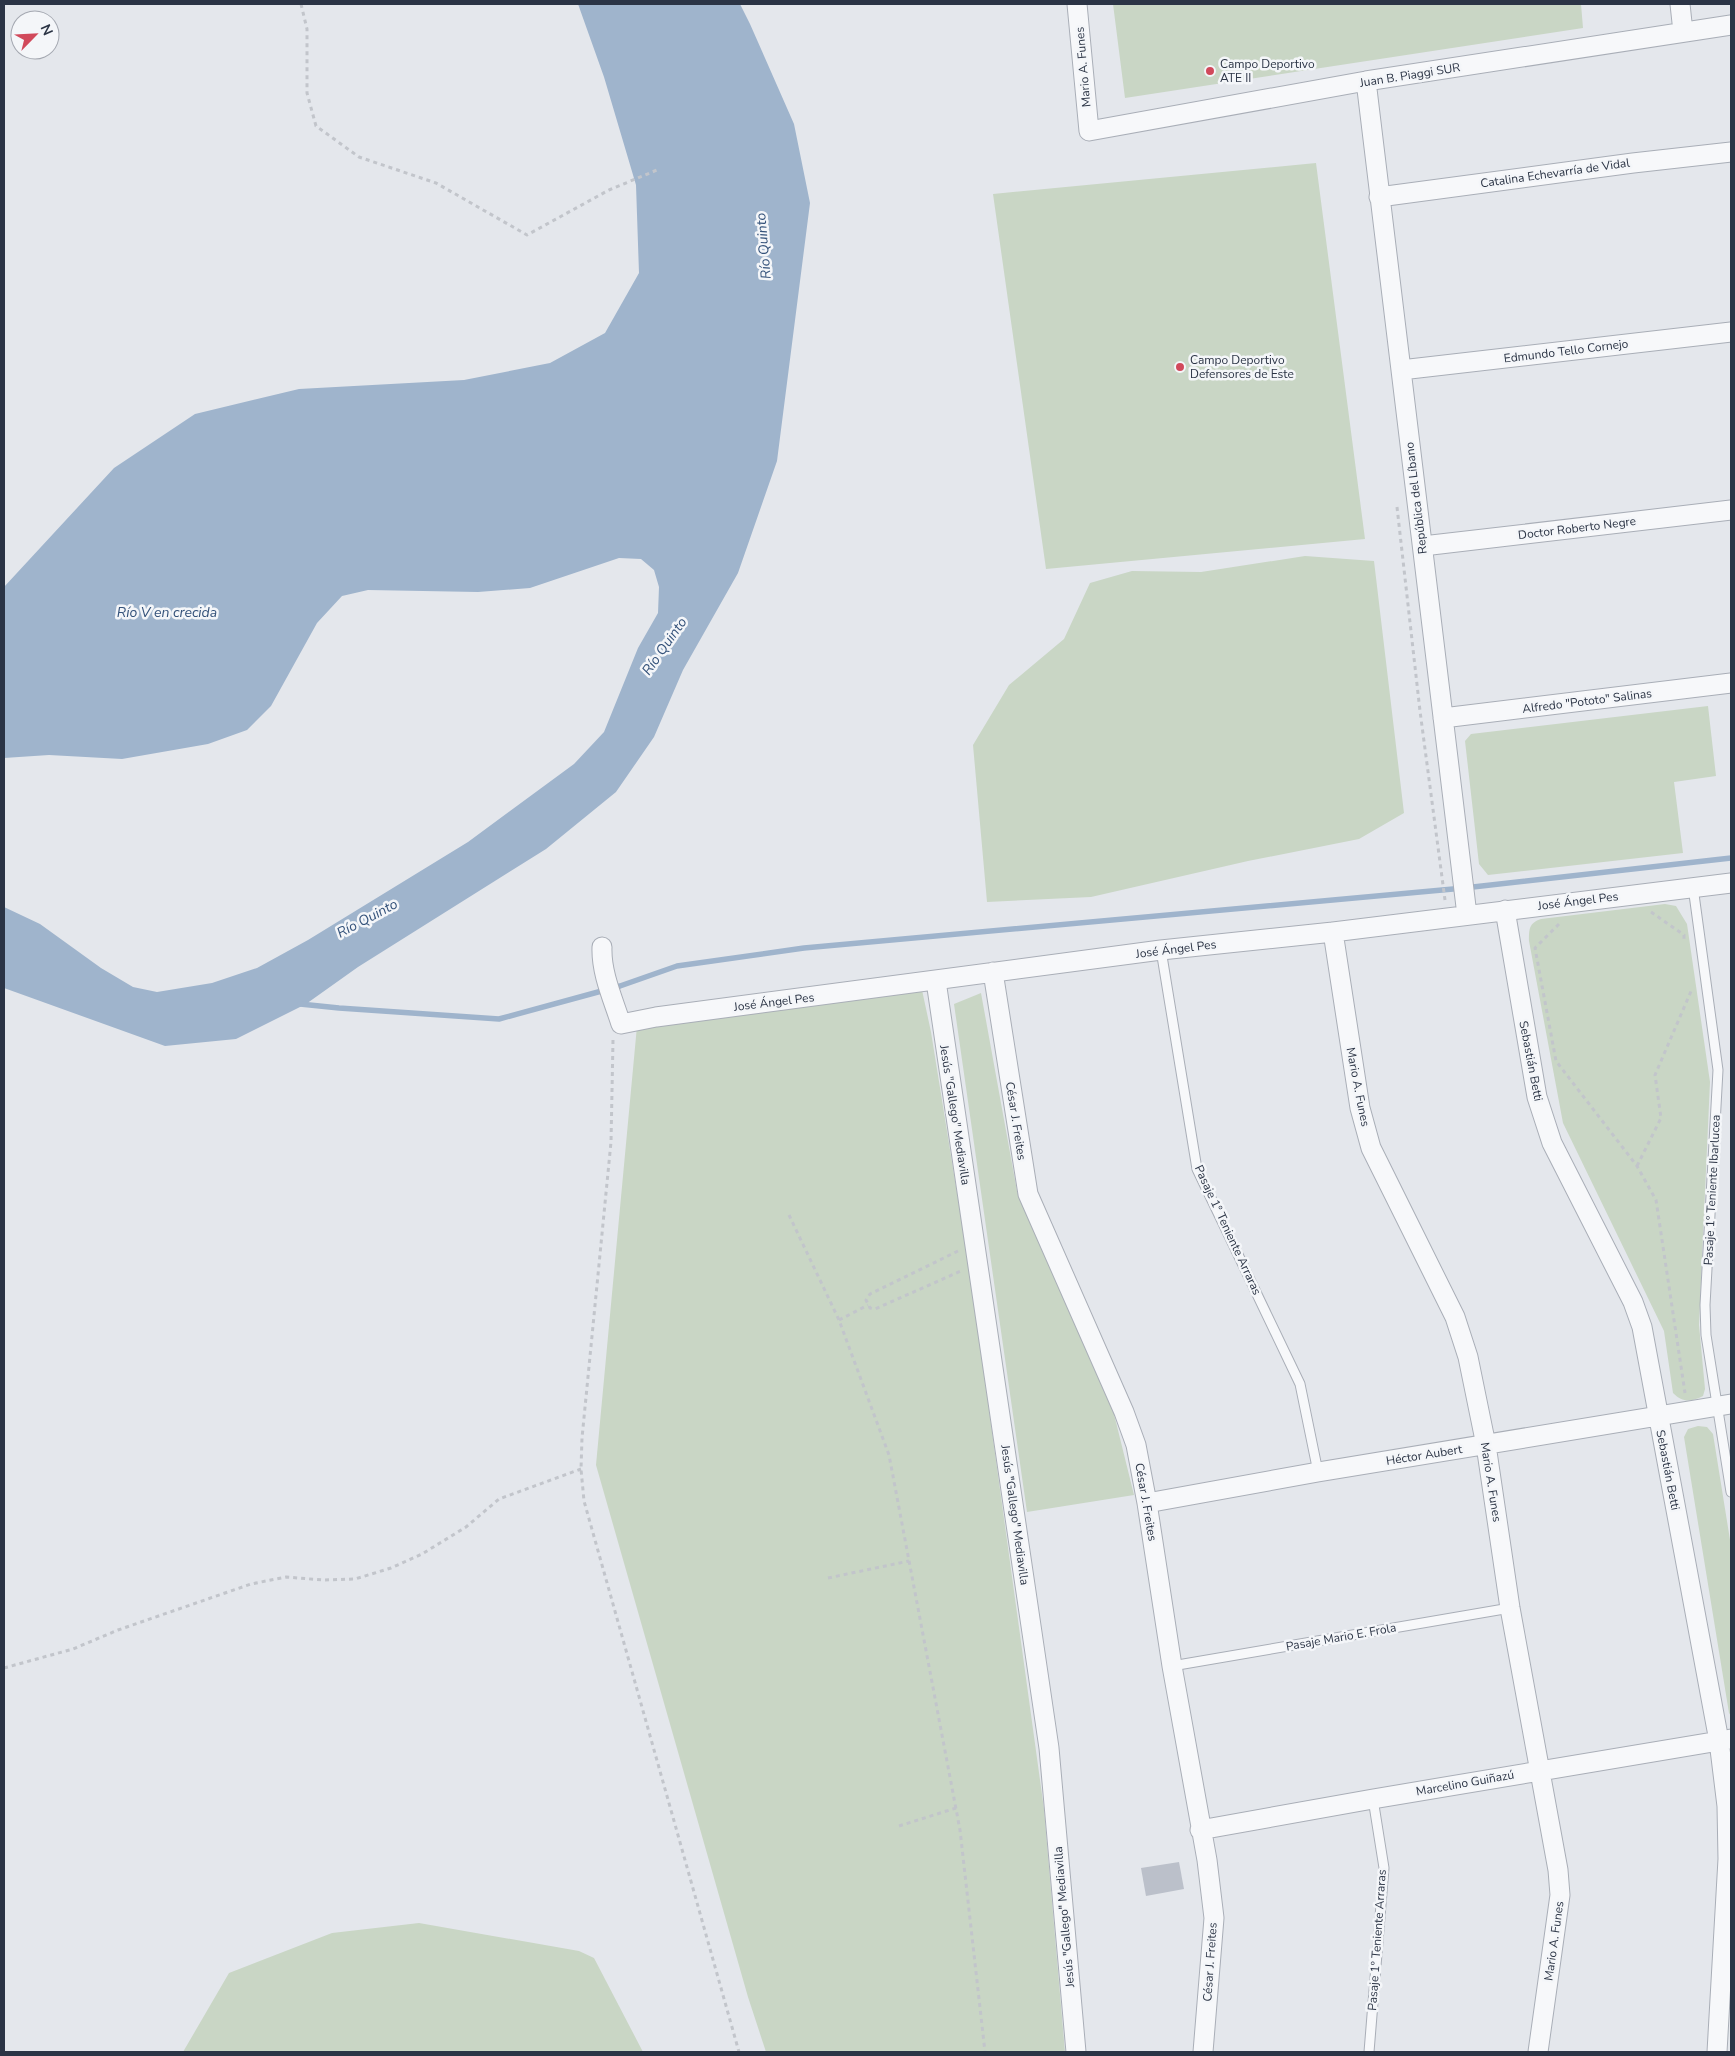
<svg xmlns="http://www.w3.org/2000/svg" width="1735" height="2056" viewBox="0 0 1735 2056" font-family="'Nunito Sans',sans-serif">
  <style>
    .green { fill: #c9d6c5 }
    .water { fill: #9fb4cc }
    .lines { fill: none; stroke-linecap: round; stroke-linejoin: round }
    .stream { stroke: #9fb4cc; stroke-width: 5.5 }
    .building { fill: #bbc0ca }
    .service-casing { stroke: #a9aeb7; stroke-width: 11 }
    .minor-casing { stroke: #a9aeb7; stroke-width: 21 }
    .path { stroke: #c2c5cb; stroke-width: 3; stroke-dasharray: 4 4; stroke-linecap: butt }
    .service { stroke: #f7f8fa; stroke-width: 9 }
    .minor { stroke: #f7f8fa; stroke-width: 19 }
    .poi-dot { fill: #d1495b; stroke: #f4f6f9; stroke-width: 2 }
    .labels { text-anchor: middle; stroke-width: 5; stroke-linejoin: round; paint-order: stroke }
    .poi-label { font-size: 12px; fill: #2b3445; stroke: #f4f6f9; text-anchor: start }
    .street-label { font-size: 12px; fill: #2b3445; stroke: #f4f6f9 }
    .water-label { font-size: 14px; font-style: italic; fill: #34527a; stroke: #f4f6f9 }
  </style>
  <rect width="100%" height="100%" fill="#e4e7ec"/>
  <path class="green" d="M1113,4H1581L1583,28L1125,98Z
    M1316,163L1365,539L1046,569L993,194Z
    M1305,556L1374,561L1404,813L1359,839L1248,861L1091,897L987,902L973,745L1009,685L1064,639L1090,583L1132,571L1201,572Z
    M1708,706L1716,776L1674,782L1683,853L1488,875L1479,864L1465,741L1471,734Z
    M1665,904L1676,906L1687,924L1710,1082L1699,1325L1705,1389L1703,1396C1691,1402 1683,1403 1673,1393L1664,1331L1563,1123L1529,941C1529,929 1529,923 1541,919Z
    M922,990L931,1032L972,1286L1044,1809L1065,2052H766L748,1997L596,1465L637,1026Z
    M981,993L1017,1191L1114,1414L1134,1495L1027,1512L954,1004Z
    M1698,1426L1707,1427L1713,1434L1731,1546V1716L1729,1713L1684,1437L1688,1429Z
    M419,1923L579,1951L594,1958L643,2052H183L229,1973L332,1933Z"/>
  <path class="water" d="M578,4H740L750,24L794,124L810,203L777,461L738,573L683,670L654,737L616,792L546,849L358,967L306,1004L236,1039L165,1046L4,988V907L40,924L101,968L133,987L157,992L212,983L257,968L308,940L468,842L574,764L604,732L638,648L658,613L659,587L654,570L641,559L619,558L530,588L478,592L368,590L342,596L317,623L271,706L247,730L208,744L122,759L49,755L4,758V587L114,468L195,414L299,389L464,380L550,363L605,333L639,273L636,185L604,77Z"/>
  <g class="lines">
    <path class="stream" d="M300,1004L339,1008L499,1019L620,986L677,966L804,948L1464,888L1731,858"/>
  </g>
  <path class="building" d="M1179,1862L1184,1889L1146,1896L1141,1868Z"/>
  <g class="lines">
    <g class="service-casing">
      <path id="service" d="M1693,887L1718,1070L1705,1305L1706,1335L1731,1492
        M1161,950L1197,1169L1300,1384L1318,1472
        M1172,1666L1510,1608
        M1369,2052L1384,1868L1373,1799"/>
    </g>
    <g class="minor-casing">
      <path id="minor" d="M1077,4L1089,131L1366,81L1731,25
        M1680,4L1683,32
        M1366,81L1467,915
        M1379,197L1633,163L1731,152
        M1401,370L1731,332
        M1423,546L1731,510
        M1443,718L1731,683
        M1505,910L1537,1097L1552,1143L1633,1302L1642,1327L1719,1741L1727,1806L1728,1859L1717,2052
        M1333,932L1360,1108L1371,1148L1455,1317L1468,1357L1486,1445L1510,1608L1558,1870L1560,1895L1538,2052
        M602,947C601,973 613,999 621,1024L656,1017L1161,950L1333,932L1731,883
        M993,972L1028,1194L1124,1412L1136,1445L1147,1503L1172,1666L1207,1860L1214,1918L1203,2052
        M936,981L1049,1748L1076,2052
        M1147,1503L1318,1472L1731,1404
        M1200,1830L1373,1799L1731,1739"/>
    </g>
    <path class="path" d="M301,4L307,29V93L316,126L359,157L436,183L527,235L609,190L657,170
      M1397,507L1420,711L1445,900
      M1651,912L1684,935V939
      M1559,924L1535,948L1556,1061L1637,1166L1656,1200L1685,1393
      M613,1040L611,1142L582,1438L581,1469L584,1501L739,2052
      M1637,1166L1661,1118L1655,1075L1692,989
      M789,1215L839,1320L889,1455L960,1830L985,2052
      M958,1251L870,1294L866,1300L870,1308L875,1309L961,1271
      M839,1320L868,1305
      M828,1578L909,1561
      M4,1668L73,1649L118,1630L251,1584L286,1577L323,1580L355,1579L391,1568L422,1554L466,1527L499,1499L581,1469
      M899,1826L956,1808"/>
    <use href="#service" class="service"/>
    <use href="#minor" class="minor"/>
  </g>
  <g class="poi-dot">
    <circle cx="1210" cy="71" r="5"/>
    <circle cx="1180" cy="367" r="5"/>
  </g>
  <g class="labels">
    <g class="poi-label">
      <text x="1220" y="68">Campo Deportivo<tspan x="1220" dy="14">ATE II</tspan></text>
      <text x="1190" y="364">Campo Deportivo<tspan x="1190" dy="14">Defensores de Este</tspan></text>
    </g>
    <g class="street-label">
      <text transform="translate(1083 67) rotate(-95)" y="4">Mario A. Funes</text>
      <text transform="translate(1410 75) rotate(-9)" y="4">Juan B. Piaggi SUR</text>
      <text transform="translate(1555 173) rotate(-8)" y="4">Catalina Echevarría de Vidal</text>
      <text transform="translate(1566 351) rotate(-7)" y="4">Edmundo Tello Cornejo</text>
      <text transform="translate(1416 498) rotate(-97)" y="4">República del Líbano</text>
      <text transform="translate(1577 528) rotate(-7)" y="4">Doctor Roberto Negre</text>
      <text transform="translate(1587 701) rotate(-7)" y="4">Alfredo "Pototo" Salinas</text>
      <text transform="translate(1578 901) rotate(-7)" y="4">José Ángel Pes</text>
      <text transform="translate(1176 949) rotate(-7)" y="4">José Ángel Pes</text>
      <text transform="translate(774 1002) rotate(-7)" y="4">José Ángel Pes</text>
      <text transform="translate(1531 1061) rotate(79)" y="4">Sebastián Betti</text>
      <text transform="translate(1358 1087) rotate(79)" y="4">Mario A. Funes</text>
      <text transform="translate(955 1115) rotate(81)" y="4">Jesús "Gallego" Mediavilla</text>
      <text transform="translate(1016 1121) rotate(81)" y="4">César J. Freites</text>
      <text transform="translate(1712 1190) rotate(-87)" y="4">Pasaje 1º Teniente Ibarlucea</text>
      <text transform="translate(1228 1230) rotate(65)" y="4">Pasaje 1º Teniente Arraras</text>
      <text transform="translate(1424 1455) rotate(-9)" y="4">Héctor Aubert</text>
      <text transform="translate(1668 1470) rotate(79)" y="4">Sebastián Betti</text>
      <text transform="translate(1491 1482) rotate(81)" y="4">Mario A. Funes</text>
      <text transform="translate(1146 1502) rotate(80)" y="4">César J. Freites</text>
      <text transform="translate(1015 1515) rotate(82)" y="4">Jesús "Gallego" Mediavilla</text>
      <text transform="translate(1341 1637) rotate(-10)" y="4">Pasaje Mario E. Frola</text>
      <text transform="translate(1465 1783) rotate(-10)" y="4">Marcelino Guiñazú</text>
      <text transform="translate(1064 1917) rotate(-95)" y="4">Jesús "Gallego" Mediavilla</text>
      <text transform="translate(1377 1940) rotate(-86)" y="4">Pasaje 1º Teniente Arraras</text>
      <text transform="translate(1554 1941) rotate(-82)" y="4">Mario A. Funes</text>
      <text transform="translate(1210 1962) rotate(-86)" y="4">César J. Freites</text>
    </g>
    <g class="water-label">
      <text transform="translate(763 246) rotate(-95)" y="5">Río Quinto</text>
      <text x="167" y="617">Río V en crecida</text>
      <text transform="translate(664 646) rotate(-55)" y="5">Río Quinto</text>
      <text transform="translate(367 918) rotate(-28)" y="5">Río Quinto</text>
    </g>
  </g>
  <rect width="1735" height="2056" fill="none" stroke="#2b3445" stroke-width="10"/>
  <g transform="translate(35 35) rotate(66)"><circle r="24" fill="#f4f6f9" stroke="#a4a8b1"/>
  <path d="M0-4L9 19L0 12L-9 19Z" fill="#d1495b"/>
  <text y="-8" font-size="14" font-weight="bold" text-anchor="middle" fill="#2b3445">N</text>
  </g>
</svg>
